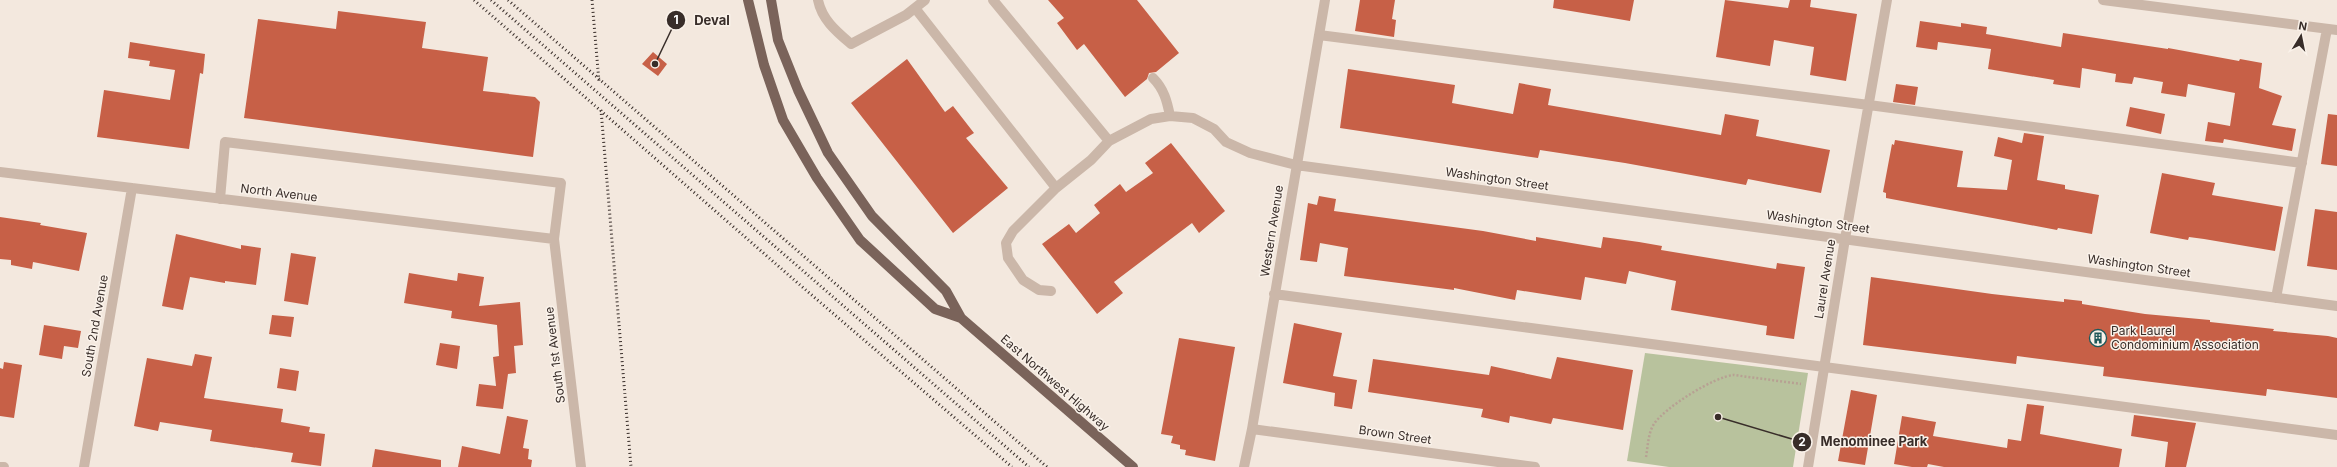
<svg xmlns="http://www.w3.org/2000/svg" width="2337" height="467" viewBox="0 0 2337 467" font-family="Inter,sans-serif">
  <style>
    .green { fill: #b8c29d }
    .building { fill: #c76047 }
    .lines { fill: none; stroke-linecap: round; stroke-linejoin: round }
    .path { stroke: #b7a193; stroke-width: 2.5; stroke-dasharray: 2 2; stroke-linecap: butt }
    .minor { stroke: #cbb7a9; stroke-width: 10 }
    .major { stroke: #7a635a; stroke-width: 10 }
    .rail { stroke: #382d29; stroke-width: 3; stroke-dasharray: 1 3; stroke-linecap: butt }
    .labels { text-anchor: middle; stroke-width: 3; stroke-linejoin: round; paint-order: stroke }
    .street-label { font-size: 12px; fill: #382d29; stroke: #faf2ea }
    .poi-label { font-size: 12px; fill: #382d29; stroke: #faf2ea; text-anchor: start }
    .leader { fill: none; stroke: #382d29; stroke-width: 1.5 }
    .callout-dot { fill: #382d29; stroke: #faf2ea; stroke-width: 1.5 }
    .mark-label { font-size: 12px; text-anchor: middle; font-weight: bold; fill: #fff }
    .callout-label { font-size: 13px; text-anchor: middle; font-weight: bold; fill: #382d29; stroke: #faf2ea; stroke-width: 3; stroke-linejoin: round; paint-order: stroke }
  </style>
  <rect width="100%" height="100%" fill="#f3e8de"/>
  <path class="green" d="M1645,353L1808,373L1793,467H1669L1627,461Z"/>
  <path class="building" d="M1048,0H1137L1179,53L1156,72L1149,73L1147,79L1125,97L1084,44L1077,50L1057,23L1064,18Z
    M1360,0H1395L1392,19L1396,20L1394,37L1355,31Z
    M1554,0H1634L1630,21L1553,8Z
    M1725,0L1788,8L1790,0H1811L1810,7L1857,14L1846,81L1810,75L1814,47L1774,40L1770,66L1716,57Z
    M338,11L426,22L422,48L488,57L483,91L535,97L540,102L533,157L244,118L258,19L336,29Z
    M1920,21L1961,27V23L1987,27L1986,34L2061,47L2063,33L2168,49V48L2239,61L2240,59L2262,63L2259,88L2282,96L2272,125L2296,129L2292,151L2224,139L2223,143L2205,141L2208,122L2230,126L2235,93L2188,84L2186,97L2161,93L2163,82L2134,77L2132,84L2115,82L2116,74L2082,68L2080,88L2053,84L2054,80L1988,69L1991,49L1938,42L1937,50L1916,47Z
    M130,42L205,54L203,74L200,73L189,149L97,137L104,90L170,100L175,70L149,66L150,61L128,58Z
    M653,52L667,64L658,76L642,64Z
    M907,59L945,112L953,106L974,133L966,138L1008,188L953,233L851,103Z
    M1348,69L1455,85L1452,103L1513,114L1519,83L1551,89L1548,105L1721,135L1725,114L1759,120L1756,136L1830,150L1821,193L1748,179L1746,185L1625,163L1540,150L1538,158L1340,128Z
    M1896,84L1918,87L1915,105L1893,102Z
    M2130,107L2165,114L2161,134L2126,126Z
    M2328,114L2337,115V166L2321,164Z
    M2024,133L2044,136L2037,180L2065,185V189L2099,195L2092,234L2058,228L2057,230L1886,198V193L1883,192L1892,144L1894,145L1895,140L1963,151L1957,187L2007,190L2012,160L1994,156L1998,137L2022,143Z
    M1171,143L1225,211L1199,233L1192,223L1114,282L1123,293L1097,314L1042,244L1069,224L1076,233L1100,213L1094,205L1120,184L1126,192L1153,173L1145,163Z
    M2162,173L2215,183L2212,195L2283,207L2275,251L2204,239L2189,237L2188,240L2150,233Z
    M1319,196L1336,199L1334,211L1483,231L1536,241V237L1601,248L1603,237L1639,242L1662,246L1661,250L1776,269L1777,263L1805,267L1794,339L1766,335L1767,326L1671,310L1676,281L1629,271L1626,284L1585,277L1581,300L1517,290L1515,300L1454,288V290L1344,276L1348,248L1320,243L1317,262L1300,260L1308,203L1317,205Z
    M2315,209L2337,212V270L2307,266Z
    M0,217L41,223L40,225L87,233L79,271L33,262L32,269L11,265V260L0,259Z
    M176,234L241,249V245L261,248L256,285L225,281V283L190,277L183,310L162,306Z
    M291,253L316,257L308,305L284,301Z
    M409,273L457,281L458,273L484,277L479,306L520,302L523,345L514,346L516,373L508,374L503,409L476,406L479,384L496,386L493,357L499,356L497,325L451,318L452,311L404,303Z
    M1871,277L1992,294L2064,302V299L2082,301V304L2145,314L2210,320V322L2274,329L2273,331L2328,336L2337,338V398L2267,389L2266,396L2103,376L2104,367L2017,356L2016,364L1863,345Z
    M272,315L294,317L291,337L269,334Z
    M1294,323L1342,333L1333,376L1357,380L1352,409L1334,406L1335,393L1283,383Z
    M44,325L81,331L78,348L64,346L62,359L39,355Z
    M1179,338L1235,347L1215,461L1185,455L1186,450L1180,449V445L1171,443L1173,436L1161,434Z
    M440,343L460,346L457,369L436,365Z
    M195,354L212,357L204,398L283,409L281,422L310,427L309,432L325,434L321,466L291,462L293,453L210,441L212,430L160,422L158,431L134,426L147,358L192,366Z
    M1557,357L1633,370L1623,430L1553,418L1551,424L1510,416L1509,423L1481,417L1483,409L1368,392L1373,359L1489,375L1491,366L1551,379Z
    M4,362L22,365L14,418L0,416V368L3,369Z
    M280,368L299,371L296,391L277,388Z
    M1851,390L1877,395L1865,465L1838,461Z
    M2027,404L2044,406L2040,434L2122,449L2119,467H1944L1928,464L1927,467H1912L1894,464L1902,416L1936,422L1933,436L2007,448L2008,439L2021,441Z
    M2134,415L2196,423L2186,467H2165L2168,442L2131,436Z
    M507,416L528,420L523,448L529,449L528,459L532,460L531,467H458L462,446L500,454Z
    M375,449L441,460V467H372Z"/>
  <g class="lines">
    <path class="path" d="M1646,457C1648,446 1648,433 1654,424C1664,408 1715,376 1734,375L1801,384"/>
    <path class="minor" d="M818,0C822,20 837,32 851,44L906,15L925,0
      M993,0L1109,141
      M2103,0L2337,30
      M915,8L1056,188
      M1319,35L1869,105L2302,163
      M1153,78C1164,89 1167,101 1170,116
      M0,172L554,239
      M220,199L225,142L561,183L554,239L581,467
      M1051,291L1039,290L1023,280L1008,258L1006,243L1013,231L1056,188L1091,160L1109,141L1151,119L1170,116L1193,118L1214,129L1226,142L1250,153L1296,165L2337,306
      M1274,294L2337,435
      M2276,298L2327,29
      M1252,429L1535,467
      M0,467H4
      M84,467L132,188
      M1244,467L1252,429L1325,0
      M1808,467L1845,239L1887,0"/>
    <path class="major" d="M748,0L764,65L783,120L817,178L860,240L935,309L961,318
      M771,0L778,40L798,90L828,153L872,216L946,291L961,318L1133,467"/>
    <path class="rail" d="M474,0L800,285L1012,467
      M491,0L1029,467
      M508,0L1047,467
      M592,0L599,82
      M601,110L631,467"/>
  </g>
  <defs>
    <g id="building-ring" transform="scale(0.9)"><circle r="9.5" fill="#faf2ea" stroke="#1e595b" stroke-width="1.5"/><path d="M-4-6H4V6H1V3H-1V6H-4ZM-2.5-4.3h1.7v1.8h-1.7ZM.8-4.3h1.7v1.8H.8ZM-2.5-1h1.7V.8h-1.7ZM.8-1h1.7V.8H.8Z" fill="#1e595b"/></g>
  </defs>
  <g fill-rule="evenodd">
    <use href="#building-ring" x="2098" y="338"/>
  </g>
  <g class="labels">
    <g class="street-label">
      <text transform="translate(1497 179) rotate(8)" y="4">Washington Street</text>
      <text transform="translate(279 193) rotate(7)" y="4">North Avenue</text>
      <text transform="translate(1818 222) rotate(8)" y="4">Washington Street</text>
      <text transform="translate(1272 231) rotate(-81)" y="4">Western Avenue</text>
      <text transform="translate(2139 266) rotate(8)" y="4">Washington Street</text>
      <text transform="translate(1825 279) rotate(-81)" y="4">Laurel Avenue</text>
      <text transform="translate(95 326) rotate(-80)" y="4">South 2nd Avenue</text>
      <text transform="translate(555 355) rotate(-97)" y="4">South 1st Avenue</text>
      <text transform="translate(1055 383) rotate(41)" y="4">East Northwest Highway</text>
      <text transform="translate(1395 435) rotate(8)" y="4">Brown Street</text>
    </g>
    <g class="poi-label">
      <text x="2111" y="335">Park Laurel<tspan x="2111" dy="14">Condominium Association</tspan></text>
    </g>
  </g>
  <path class="leader" d="M655 64L676 20M1718 417L1802 442"/>
  <g class="callout-dot">
    <circle cx="655" cy="64" r="4"/>
    <circle cx="1718" cy="417" r="4"/>
    <circle cx="676" cy="20" r="10"/>
    <circle cx="1802" cy="442" r="10"/>
  </g>
  <g class="mark-label">
    <text x="676" y="24">1</text>
    <text x="1802" y="446">2</text>
  </g>
  <g class="callout-label">
    <text x="712" y="25">Deval</text>
    <text x="1874" y="446">Menominee Park</text>
  </g>
  <g transform="translate(2301 36) rotate(10)" stroke="#faf2ea" stroke-width="3" paint-order="stroke">
  <path d="M0-3L7 15L0 10L-7 15Z" fill="#382d29"/>
  <text y="-6" font-size="11" font-weight="bold" text-anchor="middle" fill="#382d29">N</text>
  </g>
</svg>
